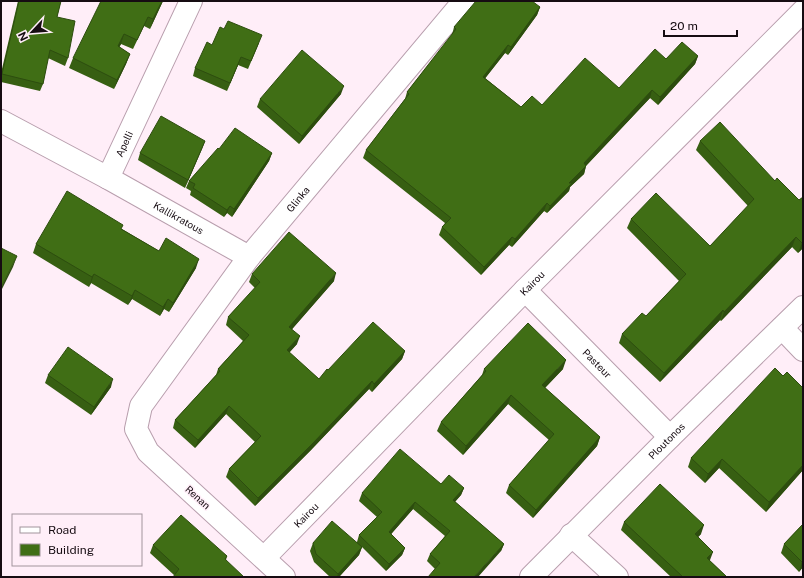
<svg xmlns="http://www.w3.org/2000/svg" width="804" height="578" viewBox="0 0 804 578" font-family="'Public Sans',sans-serif">
  <style>
    .lines { fill: none; stroke-linecap: round; stroke-linejoin: round }
    .minor-casing { stroke: #b89ead; stroke-width: 24 }
    .minor { stroke: #fff; stroke-width: 22 }
    .wall { fill: #375f12 }
    .shaded-wall { fill: #2d4d0f }
    .building { fill: #406e15; stroke: #2d4d0f }
    .labels { text-anchor: middle; stroke-width: 3; stroke-linejoin: round; paint-order: stroke }
    .street-label { font-size: 10px; fill: #160c12; stroke: #ffeef8 }
  </style>
  <rect width="100%" height="100%" fill="#ffeef8"/>
  <g class="lines">
    <g class="minor-casing">
      <g id="minor">
        <path id="s1" d="M1,121L108,178L191,1"/>
        <path id="s2" d="M108,178L249,257"/>
        <path id="s3" d="M525,290L670,437"/>
        <path d="M782,328L803,350"/>
        <path d="M571,535L617,577"/>
        <path id="s4" d="M264,558L525,290L803,11"/>
        <path id="s5" d="M284,577L148,452L136,429L141,406L249,257L464,1"/>
        <path id="s6" d="M531,577L670,437L803,307"/>
      </g>
    </g>
    <use href="#minor" class="minor"/>
  </g>
  <path class="wall" d="M18,1H61L57,17L68,58L65,66L48,58L43,84L40,91L1,82V73Z
    M163,1L150,29L144,26L133,49L121,44L119,47L130,54L126,64L114,89L69,68L73,58Z
    M540,7L537,15L508,55L505,53L485,78L521,107L542,105L619,88L666,59L698,56L695,64L658,105L650,98L586,166L584,174L570,187L569,191L547,213L544,211L512,247L509,245L481,275L439,235L442,227L445,223L363,158L366,150L405,99L407,92L452,35L454,27Z
    M259,43L248,69L238,65L227,91L193,76L195,68L212,45Z
    M341,94L299,144L257,107L260,99Z
    M205,141L185,188L138,160L140,153Z
    M700,141L775,181L799,200L803,197V248L798,253L792,247L721,321L720,320L660,382L619,343L622,334L646,316L679,281L627,228L631,219L710,246L748,206L696,150Z
    M219,149L272,153L269,161L232,217L227,213L224,217L190,195L191,191L186,188L189,181Z
    M122,229L159,251L196,268L169,312L164,309L160,316L132,299L128,305L91,283L89,287L33,253L36,244Z
    M252,274L334,281L292,329L297,344L289,353L319,379L328,370L405,351L402,359L372,392L369,389L311,450L255,506L226,477L229,469L255,442L226,414L195,448L173,428L175,420L216,375L218,369L243,341L226,325L228,317L255,288L249,282Z
    M484,369H563L545,388L600,437L597,446L533,518L506,493L509,485L549,440L508,404L463,455L437,431L441,422L482,375Z
    M48,375L111,387L91,415L45,383Z
    M783,376L803,388V470L766,512L719,468L705,483L688,467L691,458Z
    M441,484L464,488L461,495L455,502L504,544L501,551L435,569L427,561L430,554L445,536L413,509L391,534L405,548L402,555L386,571L362,547L359,555L339,577H330L314,562L310,551L313,543L357,542L359,535L377,517L359,501L362,493Z
    M624,522L701,534L698,537L710,561L727,577H671L621,530Z
    M803,524V567L799,572L781,553L784,544Z
    M153,545L227,556L226,560L174,575L150,553Z"/>
  <path class="shaded-wall" d="M162,1H163L150,29L153,19Z
    M540,7L537,15L508,55L511,47Z
    M124,34L121,44L115,56L118,46Z
    M508,45L505,53L480,85L483,77Z
    M130,54L126,64L114,89L117,80Z
    M698,56L695,64L658,105L660,97Z
    M241,57L238,65L227,91L230,83Z
    M344,86L341,94L299,144L302,136Z
    M652,90L650,98L581,171L584,163Z
    M205,141L202,149L185,188L188,180Z
    M272,153L269,161L232,217L234,209Z
    M586,166L584,174L570,187L569,191L547,213L550,206L569,183Z
    M547,203L544,211L512,247L515,239Z
    M230,206L227,213L224,217L227,210Z
    M512,237L509,245L481,275L484,267Z
    M796,237L792,247L721,321L724,312Z
    M803,242V248L798,253L802,243Z
    M17,256L13,267L1,291V288Z
    M199,259L196,268L169,312L173,303Z
    M336,273L334,281L287,335L289,327Z
    M94,274L91,283L89,287L92,277Z
    M135,290L132,299L128,305L132,296Z
    M168,299L164,309L160,316L163,307Z
    M723,310L720,320L660,382L664,373Z
    M300,336L297,344L284,358L287,350Z
    M405,351L402,359L372,392L374,384Z
    M566,360L563,369L539,394L542,385Z
    M113,379L111,387L91,415L94,407Z
    M372,381L369,389L311,450L255,506L258,498Z
    M511,395L508,404L463,455L466,446Z
    M229,406L226,414L195,448L198,440Z
    M600,437L597,446L533,518L536,510Z
    M722,459L719,468L705,483L708,474Z
    M803,465V470L766,512L769,502Z
    M464,488L461,495L450,507L453,500Z
    M415,502L413,509L386,540L389,532Z
    M704,525L701,534L692,543L695,534Z
    M504,544L501,551L478,577H474Z
    M362,547L359,555L339,577H337L338,574Z
    M405,548L402,555L386,571L389,564Z
    M713,552L710,560L704,567L707,558Z
    M803,561V567L799,572L802,562Z"/>
  <path class="building" d="M19,1H61L57,17L75,21L68,58L50,50L43,84L2,74Z
    M101,1H162L153,19L148,17L137,40L124,34L118,46L130,54L117,80L73,58Z
    M476,1H532L540,7L511,47L508,45L483,77L521,107L532,96L542,105L585,58L619,88L655,49L666,59L682,42L698,56L660,97L652,90L584,163L586,166L569,183H572L550,206L547,203L515,239L512,237L484,267L442,227L451,218L366,150L409,94L407,92L456,29L454,27Z
    M228,21L262,35L251,61L241,57L230,83L195,68L207,42L212,45L220,27L224,29Z
    M302,50L344,86L302,136L260,99Z
    M161,116L205,141L188,180L140,153Z
    M720,122L775,181L777,178L799,200L803,197V242L802,243L796,237L724,312L723,310L664,373L622,334L642,313L646,316L686,274L631,219L656,193L710,246L754,199L700,141Z
    M235,128L272,153L234,209L230,206L227,210L193,188L195,184L189,181L218,148L219,149Z
    M67,191L123,225L121,229L159,251L166,238L199,259L173,303L168,299L163,307L135,290L132,296L94,274L92,277L36,244Z
    M289,232L336,273L289,327L300,336L287,350L319,379L327,369L328,370L373,322L405,351L374,384L372,381L314,442L258,498L229,469L261,436L229,406L198,440L175,420L220,371L218,369L249,335L228,317L260,282L252,274Z
    M1,248L17,256L1,288Z
    M528,323L566,360L542,385L600,437L536,510L509,485L554,434L511,395L466,446L441,422L486,371L484,369Z
    M68,347L113,379L94,407L48,375Z
    M775,368L783,376L787,372L803,388V465L769,502L722,459L708,474L691,458Z
    M400,449L441,484L449,475L464,488L453,500L504,544L474,577H428L440,563L430,554L450,531L415,502L389,532L405,548L389,564L359,535L382,512L362,493Z
    M660,484L704,525L695,534L713,552L707,558L727,577H683L624,522Z
    M181,515L227,556L225,559L244,577H173L179,569L153,545Z
    M332,521L362,547L338,574L316,554L313,543Z
    M803,524V561L802,562L784,544Z"/>
  <g class="labels">
    <g class="street-label">
      <text dy="4" stroke="none"><textPath href="#s1" startOffset="159">Apelli</textPath></text>
      <text dy="4" stroke="none"><textPath href="#s5" startOffset="494">Glinka</textPath></text>
      <text dy="4" stroke="none"><textPath href="#s2" startOffset="81">Kallikratous</textPath></text>
      <text dy="4" stroke="none"><textPath href="#s4" startOffset="384">Kairou</textPath></text>
      <text dy="4" stroke="none"><textPath href="#s3" startOffset="103">Pasteur</textPath></text>
      <text dy="4" stroke="none"><textPath href="#s6" startOffset="192">Ploutonos</textPath></text>
      <text transform="translate(198 497) rotate(42)" y="4">Renan</text>
      <text dy="4" stroke="none"><textPath href="#s4" startOffset="60">Kairou</textPath></text>
    </g>
  </g>
  <rect width="804" height="578" fill="none" stroke="#160c12" stroke-width="4"/>
  <rect x="12" y="514" width="130" height="52" fill="#ffeef8" stroke="#a2949c"/>
  <rect x="20" y="527" width="20" height="6" fill="#ffffff" stroke="#a2949c"/>
  <text x="48" y="534" font-size="12" fill="#160c12">Road</text>
  <rect x="20" y="544" width="20" height="12" fill="#406e15" stroke="#a2949c"/>
  <text x="48" y="554" font-size="12" fill="#160c12">Building</text>
  <g transform="translate(32 32) rotate(244)" stroke="#ffeef8" stroke-width="3" paint-order="stroke">
  <path d="M0-3L7 15L0 10L-7 15Z" fill="#160c12"/>
  <text y="-6" font-size="11" font-weight="bold" text-anchor="middle" fill="#160c12">N</text>
  </g>
  <path d="M664 30v6h73v-6" fill="none" stroke="#160c12" stroke-width="2"/>
  <text x="670" y="30" font-size="12" fill="#160c12" stroke="#ffeef8" stroke-width="3" paint-order="stroke">20 m</text>
</svg>
